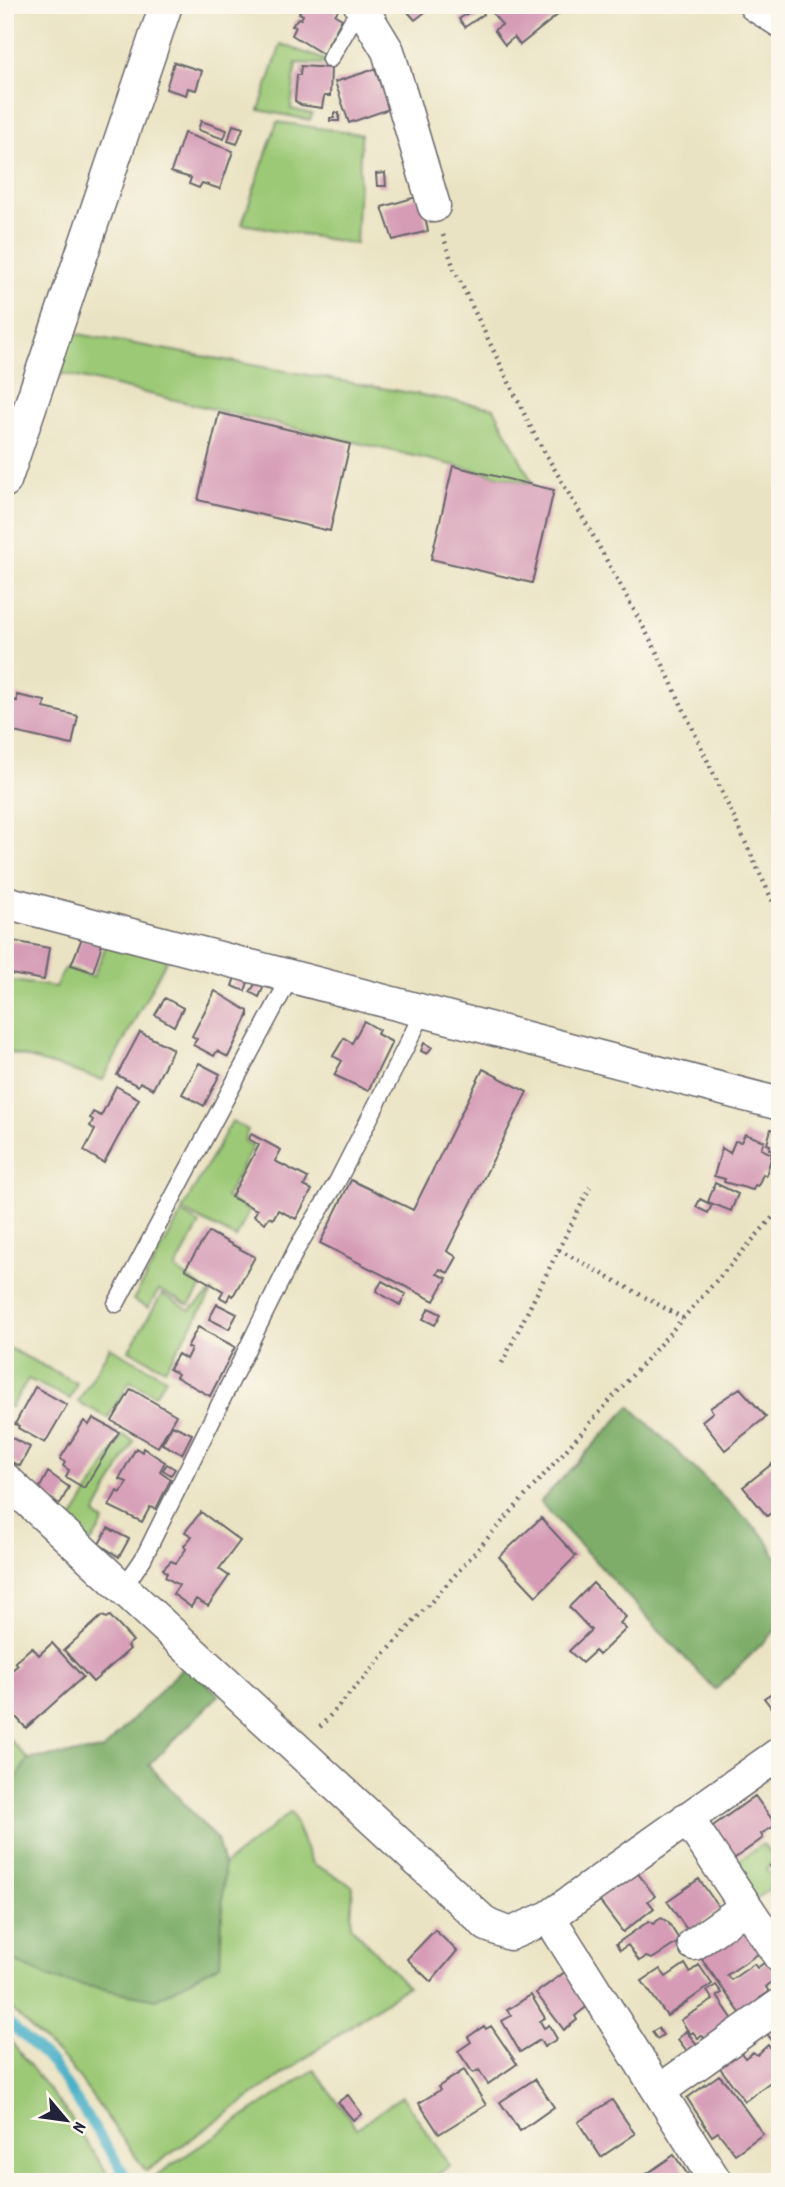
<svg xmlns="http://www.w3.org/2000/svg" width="785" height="2187" viewBox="0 0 785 2187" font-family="Dekko,sans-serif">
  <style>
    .green { fill: #9cc976; stroke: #5f7658; stroke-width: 2 }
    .forest { fill: #7dad67; stroke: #506851; stroke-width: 2 }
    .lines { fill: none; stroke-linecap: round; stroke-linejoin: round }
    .stream { stroke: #49b1c8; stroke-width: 10 }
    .building { fill: #d69cb6 }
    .service-casing { stroke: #68666b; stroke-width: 19 }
    .minor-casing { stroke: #68666b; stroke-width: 35 }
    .path { stroke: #68666b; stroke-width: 4.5; stroke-dasharray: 2 5; stroke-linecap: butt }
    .service { stroke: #fff; stroke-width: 16 }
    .minor { stroke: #fff; stroke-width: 32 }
  </style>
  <rect width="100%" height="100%" fill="#fbf7ec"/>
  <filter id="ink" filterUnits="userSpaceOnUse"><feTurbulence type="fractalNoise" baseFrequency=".0143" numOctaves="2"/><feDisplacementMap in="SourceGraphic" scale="14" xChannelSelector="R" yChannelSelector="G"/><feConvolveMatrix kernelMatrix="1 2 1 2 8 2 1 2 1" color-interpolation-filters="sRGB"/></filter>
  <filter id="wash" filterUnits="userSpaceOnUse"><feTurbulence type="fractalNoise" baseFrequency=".00686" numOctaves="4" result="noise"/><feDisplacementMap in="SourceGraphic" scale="28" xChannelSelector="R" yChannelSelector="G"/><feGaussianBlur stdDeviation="1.57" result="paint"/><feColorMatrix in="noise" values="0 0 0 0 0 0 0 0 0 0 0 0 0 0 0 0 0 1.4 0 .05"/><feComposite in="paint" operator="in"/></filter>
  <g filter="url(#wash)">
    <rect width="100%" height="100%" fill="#eae3c3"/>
    <path class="green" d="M281,44L325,60L326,64L296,63L291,109L312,114L310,120L259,110Z
      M277,122L361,134L356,244L242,224Z
      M72,333L494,408L533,484L60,373Z
      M109,939L167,959L103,1080L5,1051V980L55,987L65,968L93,977Z
      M232,1121L248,1130L244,1141L253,1146L226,1197L249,1211L236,1238L182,1210Z
      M182,1213L200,1224L175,1269L202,1287L189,1305L159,1290L148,1308L133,1300Z
      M213,1291L165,1369L129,1350L162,1294L190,1310Z
      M5,1346L77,1383L70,1399L28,1379L11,1407L7,1406L5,1409Z
      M110,1347L166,1378L155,1395L130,1381L108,1418L78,1402Z
      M123,1435L134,1441L95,1514L104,1522L91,1543L70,1523Z
      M5,1735L28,1759L5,1797Z
      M291,1812L312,1863L353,1886L351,1926L407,1986L146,2171L70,2066L5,2003V1957L55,1980L220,1964L224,1865Z
      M763,1844L775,1859L766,1869L777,1883L754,1900L730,1866Z
      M5,2034L68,2114L113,2182H5Z
      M314,2070L357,2128L402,2096L450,2166L426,2182H146Z"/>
    <path class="forest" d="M630,1406L765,1537L780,1564V1626L715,1690L540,1502Z
      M186,1664L219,1695L149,1765L217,1840L224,1865L220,1964L156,1999L55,1980L5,1957V1797L28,1759L103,1750Z"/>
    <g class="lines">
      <path class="stream" d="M5,2019L52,2063L130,2182"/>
    </g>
    <g id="blocks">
      <path class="building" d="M127,5H144L142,11Z
        M303,5H330L338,10L335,15L342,19L323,54L292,35L296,27L292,26L298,18L301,19L303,15L299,13Z
        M411,5H434L415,20L408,12Z
        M486,5H554L560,13L520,45L514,37L505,45L494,30L502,25Z
        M479,6L484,14L465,27L459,19Z
        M174,62L202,71L196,90L188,88L186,95L166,89Z
        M301,66L331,68L330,96H324L322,108L301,105L295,101L297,75H300Z
        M375,69L389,109L349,123L335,82Z
        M334,113H339V121H330V118H334Z
        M201,121L227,130L224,139L198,130Z
        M233,125L243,128L237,144L228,141Z
        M184,133L233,151L220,189L202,183L199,188L189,184L191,178L171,172Z
        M385,173L386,186H377L376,174Z
        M416,197L422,202L428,231L393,240L382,207Z
        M219,413L350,444L330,531L198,500Z
        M453,466L554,490L532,583L431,559Z
        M17,695L45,701L44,708L78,716L72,745L5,730V714L9,700L17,701Z
        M82,938L102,944L93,972L71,965Z
        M8,940L49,948L44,980L5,973Z
        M235,977L248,982L245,991L232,986Z
        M256,983L264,986L259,997L250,992Z
        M215,991L248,1011V1016L228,1057L217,1051L214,1056L193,1045L197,1039L192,1036Z
        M165,998L183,1008L174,1026L155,1015Z
        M364,1021L379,1030L377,1034L392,1042L368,1091L334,1075L342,1061L333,1056L344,1038L352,1043Z
        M140,1032L173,1049L153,1089L140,1082L138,1086L117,1075Z
        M424,1043L432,1047L427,1054L421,1051Z
        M199,1063L220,1074L204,1106L182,1094Z
        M483,1069L527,1092L447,1251L457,1257L448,1273L440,1269L437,1274L447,1278L434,1301L320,1243L351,1180L413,1210Z
        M116,1086L139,1099L104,1163L84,1151L95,1130L90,1126L93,1120L90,1118L93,1112L101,1116Z
        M771,1129L780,1131V1154L769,1149L770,1145L767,1144Z
        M251,1134L281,1150L275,1161L308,1178L304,1186L312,1190L296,1219L278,1210L273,1219L269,1217L265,1223L254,1216L257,1210L231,1197L259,1145L249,1139Z
        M745,1134L764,1141L761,1149L772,1154L766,1176L763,1174L758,1186L755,1185L753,1190L724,1182L725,1179L714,1176L722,1148L730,1153L735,1141L741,1142Z
        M715,1183L738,1194L731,1211L708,1202Z
        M700,1199L712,1205L708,1213L696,1207Z
        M209,1232L255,1257L233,1296L230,1294L227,1301L220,1297L223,1291L185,1269Z
        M382,1281L406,1294L400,1305L376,1291Z
        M217,1304L237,1314L229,1329L209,1319Z
        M429,1308L441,1314L435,1325L423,1319Z
        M198,1327L235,1347L210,1396L176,1377L178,1374L169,1369L178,1354L186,1359L191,1349L187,1347Z
        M35,1387L67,1405L45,1443L18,1428L19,1426L15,1424Z
        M740,1388L766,1417L725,1450L702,1421L713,1412L710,1408Z
        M131,1389L176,1415L158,1447L112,1421Z
        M93,1418L119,1432L84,1488L66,1477L69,1470L63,1466L65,1462L60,1459L84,1421L89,1425Z
        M172,1425L192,1434L182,1454L162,1444Z
        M8,1436L30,1447L20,1466L5,1459V1441Z
        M136,1448L142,1452L143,1448L165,1462L160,1471L171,1479L156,1509L150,1507L142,1522L109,1506L117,1491L121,1493L127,1482L119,1479Z
        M778,1459L780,1506L767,1516L743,1487Z
        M167,1464L175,1469L171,1475L163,1470Z
        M48,1472L69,1487L60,1504L38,1491Z
        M201,1512L240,1541L219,1569L229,1576L208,1606L196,1599L191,1607L173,1594L179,1585L165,1577L167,1573L163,1569L171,1561L176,1563L186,1549L184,1546L192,1536L185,1532Z
        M541,1518L576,1556L536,1596L499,1557Z
        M108,1528L129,1539L119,1557L99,1544Z
        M593,1583L626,1617L620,1623L626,1629L599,1655L595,1651L582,1663L569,1651L591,1630L569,1607Z
        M102,1616L107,1618L110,1616L133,1641L127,1646L130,1649L93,1682L64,1650Z
        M52,1643L83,1677L26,1728L5,1705V1676L18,1665L15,1662L32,1647L39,1655Z
        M780,1688V1719L764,1698Z
        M755,1796L776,1825L761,1834L763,1838L731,1861L710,1828Z
        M780,1858V1880L770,1866Z
        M636,1871L655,1896L648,1901L654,1908L623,1932L598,1899Z
        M699,1879L720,1909L688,1931L667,1901Z
        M661,1918L668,1922L680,1941L652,1959L646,1957L639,1961L628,1945L620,1950L616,1944L649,1921L653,1924Z
        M736,1927L749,1930L761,1952L727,1975L731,1980L754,1964L757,1968L767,1961L777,1977L766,1987L769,1992L760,1998L763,2003L743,2017L698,1954Z
        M435,1930L457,1951L431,1982L407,1959Z
        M685,1964L690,1972L699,1965L712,1984L667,2016L642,1981L660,1969L666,1977Z
        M565,1972L590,2004L575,2016L577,2020L564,2030L536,1993Z
        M716,1985L722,1993L717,1996L734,2021L707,2040L702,2036L698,2038L693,2032L690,2034L681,2020L713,2000L707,1991Z
        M531,1995L545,2018L540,2021L544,2028L549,2025L557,2039L544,2047L540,2040L520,2052L502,2021L511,2016L507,2010Z
        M780,2020V2044L776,2046L765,2031Z
        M484,2026L486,2029L491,2026L517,2064L488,2084L479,2070L473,2073L458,2051L471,2042L468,2037Z
        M658,2028L663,2035L657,2039L652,2032Z
        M686,2031L699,2047L695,2051L691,2048L687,2051L678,2039Z
        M768,2045L780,2061V2075L745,2101L717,2064L738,2049L745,2058L753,2052L757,2055Z
        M464,2070L486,2105L439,2134L419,2103L440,2090L438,2087Z
        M719,2075L727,2084L763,2134L735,2154L718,2132L712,2136L687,2098Z
        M535,2079L554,2107L520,2131L500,2102Z
        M348,2095L362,2114L353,2120L338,2102Z
        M612,2100L635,2134L601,2157L578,2122Z
        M674,2155L693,2182H635Z"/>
    </g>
  </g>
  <g filter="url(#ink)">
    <use href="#blocks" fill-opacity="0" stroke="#68666b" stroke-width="2"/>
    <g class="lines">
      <g class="service-casing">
        <path id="service" d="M330,59L352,21L363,9
          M116,1304L290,978
          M123,1588L143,1559L297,1248L337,1182L423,1013"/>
      </g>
      <g class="minor-casing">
        <path id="minor" d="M360,5L388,51L434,206
          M755,5L780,21
          M5,481L166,5
          M5,902L780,1104
          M5,1479L487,1925L510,1934L549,1917L780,1753
          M687,1818L780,1957
          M549,1917L716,2182
          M694,1944L746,1907
          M659,2091L780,2005"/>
      </g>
      <path class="path" d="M443,235L454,269L534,434L586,523L657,652L780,917
        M559,1250L683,1318
        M502,1363L590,1187
        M320,1727L780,1209"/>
      <use href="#service" class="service"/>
      <use href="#minor" class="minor"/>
    </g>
  </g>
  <rect width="785" height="2187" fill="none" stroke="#fbf7ec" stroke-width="28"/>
  <g transform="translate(66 2120) rotate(119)" stroke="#fbf7ec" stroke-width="5" paint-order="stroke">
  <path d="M0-5L12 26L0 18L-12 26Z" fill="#22223b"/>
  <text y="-10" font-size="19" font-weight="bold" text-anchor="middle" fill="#22223b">N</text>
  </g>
</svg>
